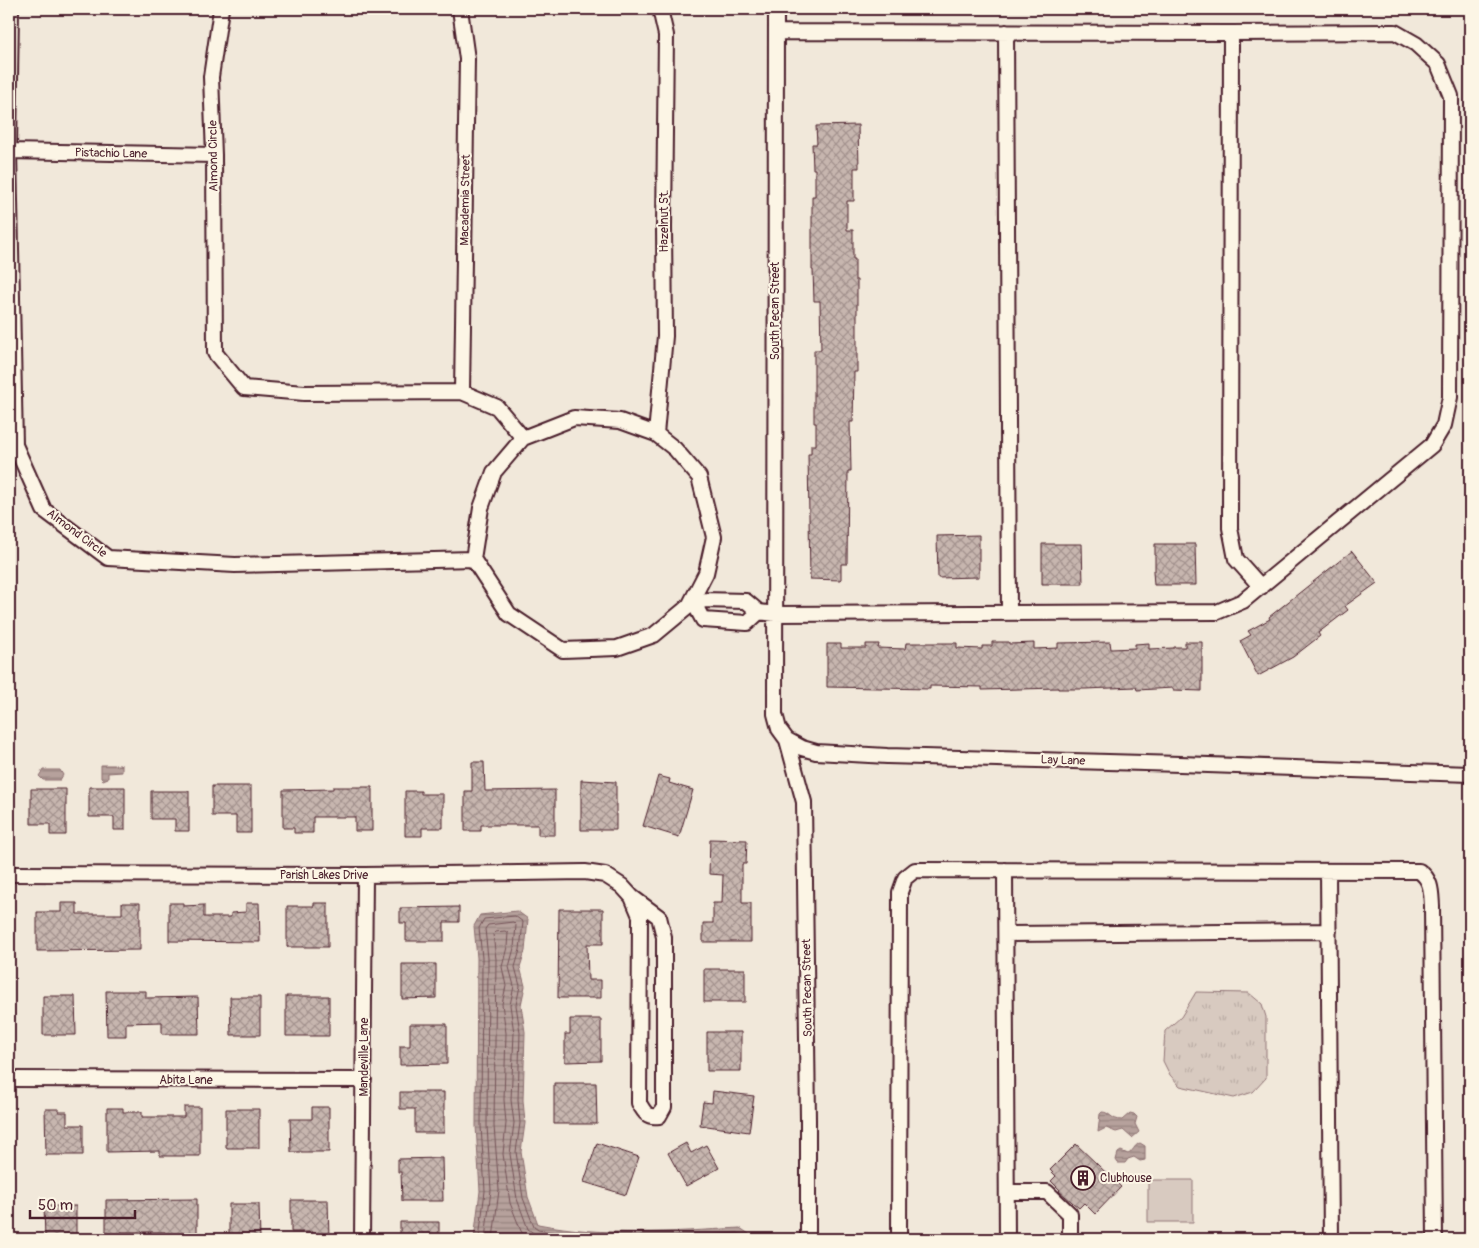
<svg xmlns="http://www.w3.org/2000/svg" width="1479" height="1248" viewBox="0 0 1479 1248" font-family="Pangolin,sans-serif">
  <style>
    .grass { fill: url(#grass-tufts); stroke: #917476 }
    .pitch { fill: #d8cac0; stroke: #917476 }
    .water { fill: url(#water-rules); stroke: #8b6d6f }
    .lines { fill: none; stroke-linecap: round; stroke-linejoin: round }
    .shore { stroke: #755358; stroke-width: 1 }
    .building { fill: url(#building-cross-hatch); stroke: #4a1f2b }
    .minor-casing { stroke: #4a1f2b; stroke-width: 18 }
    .minor { stroke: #fcf5e5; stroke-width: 14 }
    .labels { text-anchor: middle; stroke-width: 4; stroke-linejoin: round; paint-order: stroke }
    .street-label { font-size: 12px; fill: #4a1f2b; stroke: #fcf5e5 }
    .poi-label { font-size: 12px; fill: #4a1f2b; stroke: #fcf5e5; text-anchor: start }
  </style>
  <defs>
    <pattern id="grass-tufts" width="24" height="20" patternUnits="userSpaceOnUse" patternTransform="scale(1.25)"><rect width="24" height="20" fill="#d8cac0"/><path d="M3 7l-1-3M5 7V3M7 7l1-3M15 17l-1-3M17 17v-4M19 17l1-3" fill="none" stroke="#bbada5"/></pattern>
    <pattern id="water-rules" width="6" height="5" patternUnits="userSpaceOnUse" patternTransform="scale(1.25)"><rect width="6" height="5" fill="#b6a19c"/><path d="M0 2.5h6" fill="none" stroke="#96837f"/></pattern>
    <pattern id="building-cross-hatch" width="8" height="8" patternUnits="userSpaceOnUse" patternTransform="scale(1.25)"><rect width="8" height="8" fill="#c7b6af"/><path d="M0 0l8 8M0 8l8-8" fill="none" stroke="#a4938f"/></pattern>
  </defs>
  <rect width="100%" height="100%" fill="#f1e8da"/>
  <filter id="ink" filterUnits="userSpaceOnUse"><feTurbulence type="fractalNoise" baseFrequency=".02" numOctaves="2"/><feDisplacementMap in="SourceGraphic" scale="10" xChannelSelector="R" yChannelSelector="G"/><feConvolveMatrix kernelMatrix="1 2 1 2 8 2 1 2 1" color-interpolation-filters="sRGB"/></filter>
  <g filter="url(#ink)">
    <path class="grass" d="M1196,992L1249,993L1262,1004L1266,1017V1078L1253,1092L1234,1098L1180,1086L1170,1075L1163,1061L1165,1031L1181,1017Z"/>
    <path class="pitch" d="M1148,1180H1193V1222H1148Z"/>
    <path class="water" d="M101,765H122V772L108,773V778L103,780L101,778Z
      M43,770H60L63,775L60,780H43L39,776Z
      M517,911L528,919L525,951L520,967L525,986L521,1005L525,1032L523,1100L525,1123L521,1152L528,1197L538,1224C605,1237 672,1232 740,1228L749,1234V1239H474L480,1191L476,1126L477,958L474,926L480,915Z
      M1102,1112C1110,1112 1111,1120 1122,1120L1130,1113L1134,1114L1137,1117L1135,1124L1139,1132L1132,1138L1123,1130L1116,1132L1106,1128L1098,1132L1100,1114Z
      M1140,1143L1145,1146V1160L1140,1161L1134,1157L1128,1159L1125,1163H1118L1116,1160L1118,1153L1121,1151L1128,1154C1133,1152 1134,1145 1140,1143Z"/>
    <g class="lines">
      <path class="shore" d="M479,1239L485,1191L481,1126L482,958L479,928L484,919L515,916L523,922L520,950L515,967L520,986L516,1005L520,1032L518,1100L520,1123L516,1152L523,1198L534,1227L538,1230L577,1236L654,1238L738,1233L744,1236V1239
        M485,1239L491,1190L487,1126L488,958L485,929L488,925L513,922L516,925L514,948L509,967L514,986L510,1005L514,1033L511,1100L514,1123L510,1154L517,1199L528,1229L536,1235L558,1239
        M493,1239L499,1190L494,1126L496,959L493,934L495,932L505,931L508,933L507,947L502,967L506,986L502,1004L506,1033L504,1100L506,1123L503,1154L510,1203L521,1231L527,1239"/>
    </g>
    <path class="building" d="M858,125L859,168H854V201H847V230H853V259H855V280H857V372H854L853,422H850L851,471H848L847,564H841V580L810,579L808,454H811V445H816V423H814V350H821L820,301H814L813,270H812V196H815V169H813L812,144H817L816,126Z
      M979,535V577L938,578L937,536Z
      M1042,544H1082L1083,584H1042Z
      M1155,544H1195L1196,585H1154L1153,571H1155Z
      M1352,551L1377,583L1345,606L1348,610L1318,633L1320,636L1293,657L1258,676L1240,641L1251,635L1248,631L1270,619L1269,617Z
      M992,642H1009V644L1034,643V649L1058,648V643L1110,642L1111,649L1135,648V644L1149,643V649L1174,648V647H1185V642H1202V691L1173,690V688L1137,690L1136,687L1085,689H1058V688L982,690V687L930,686V689L827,687V644H841V648H866V644H879L878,648L905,649L906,643H957V648L982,649V646H992Z
      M472,762H484L485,791L555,790V835H538V825H481V831H465V791H472Z
      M658,776L670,779L669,783L693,790L679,837L643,826Z
      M581,780L616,782V830H581Z
      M212,786H251V833H236V816H212Z
      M89,787H125V830H114V817H89Z
      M333,787H372V831H355V817H313V833H294V828H283V790L333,789Z
      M31,789H66V835H50V824H31Z
      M151,791H189V831H175V819H151Z
      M405,791H421V794H443V828H422V836H405Z
      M710,839L747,840L746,864H742V903H751V942H703V923H713V903H722L723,875L709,874Z
      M61,903H77V914H122V903H140V950L37,951V912H61Z
      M169,903H183V906L204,905V917H231V913L246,912V903H259L260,942L169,941Z
      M314,903H328V947H287V906H314Z
      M459,907V922H444V941H406V923H400V908Z
      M559,909H603V944H587L588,980H601V998H558Z
      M402,964H436V998L402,999Z
      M704,969H745V1002H704Z
      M106,991H146V998L198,997L199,1034H162V1022L126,1023V1036H107Z
      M43,996H75L76,1035H43Z
      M286,996H329V1036H286Z
      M230,997H260V1035H231Z
      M570,1019H601V1061L565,1062V1034H570Z
      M410,1024H447V1064L400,1065V1046H410Z
      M707,1032H741V1071H707Z
      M554,1083H596L597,1124H554Z
      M713,1091L754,1096L749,1132L700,1125L703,1102L712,1103Z
      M400,1092H444V1133H415V1109H400Z
      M184,1107H200V1156H160V1151L107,1152V1108H123V1112H142V1117H184Z
      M312,1107H329V1152H291L290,1119H312Z
      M45,1109H59V1112H67V1125H83V1155H46Z
      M226,1109H259V1148H226Z
      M597,1143L639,1157L626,1195L584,1182Z
      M686,1143L691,1153L706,1145L719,1168L686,1186L668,1153Z
      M1076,1144L1121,1187L1095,1214L1084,1203L1079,1208L1059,1191L1060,1190L1051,1181L1056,1176L1050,1170Z
      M442,1158L443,1201H402L401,1172H398V1159Z
      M197,1199V1239H165V1232H121V1239H106V1200Z
      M291,1200H328L329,1239H312V1232H291Z
      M229,1204H259L260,1239H229Z
      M44,1206H76V1239H45Z
      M400,1222H439V1239H400Z"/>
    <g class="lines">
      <g class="minor-casing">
        <path id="minor" d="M221,9L211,77L214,155L215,353L244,388L304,393L462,392L497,407L523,438
          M460,9L467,59L462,392
          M776,9L775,714L779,729L787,740L802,748L816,752L887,756L1180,764L1470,774
          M1006,32L1009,613
          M1231,33L1230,528L1236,559L1261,587
          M9,150L11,9
          M9,151L15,445L44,510L108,558L235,565L473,559
          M9,151L214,155
          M574,418L620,421L656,434L675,449L699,477L714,537L706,573L689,606L654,635L617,648L563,650L509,614L473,559L481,508L494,472L523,438Z
          M656,434L665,336L664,227L666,35L660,9
          M696,607L702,600L746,601L759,612L775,614L1217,612L1243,601L1432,445L1444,425L1450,397L1451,96L1438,64L1416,44L1395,32L1231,33L776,32
          M696,607L703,620L747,623L759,612
          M787,740L804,802L808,1119V1239
          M1005,870L1007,1239
          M1328,871L1331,1239
          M9,874L365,875L585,872L605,875L622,886L632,897L659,917L664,937V1107L659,1116C647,1118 644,1112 639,1103L640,916L632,897
          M1006,934L1329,931
          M9,1079L364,1080
          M1007,1192H1047L1070,1214V1239
          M362,1239L365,875
          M899,1239L900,892L905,878L915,870L1419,871C1432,880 1431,892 1432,906L1435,1239"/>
      </g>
      <use href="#minor" class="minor"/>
    </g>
  </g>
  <defs>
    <g id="building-ring" transform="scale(1.25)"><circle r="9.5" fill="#fcf5e5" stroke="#4a1f2b" stroke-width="1.5"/><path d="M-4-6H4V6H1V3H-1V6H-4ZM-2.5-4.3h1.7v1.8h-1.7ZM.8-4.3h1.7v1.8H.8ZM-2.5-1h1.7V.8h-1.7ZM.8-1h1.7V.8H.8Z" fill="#4a1f2b"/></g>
  </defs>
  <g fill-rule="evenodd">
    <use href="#building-ring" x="1083" y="1178"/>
  </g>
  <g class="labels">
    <g class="street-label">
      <text transform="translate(111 153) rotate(1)" y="4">Pistachio Lane</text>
      <text transform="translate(213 156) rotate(-91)" y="4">Almond Circle</text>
      <text transform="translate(465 200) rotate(-89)" y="4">Macademia Street</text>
      <text transform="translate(664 221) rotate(-90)" y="4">Hazelnut St.</text>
      <text transform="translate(775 311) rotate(-90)" y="4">South Pecan Street</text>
      <text transform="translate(77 533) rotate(37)" y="4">Almond Circle</text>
      <text transform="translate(1063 760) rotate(2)" y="4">Lay Lane</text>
      <text x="324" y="879">Parish Lakes Drive</text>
      <text transform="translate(807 988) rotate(-91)" y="4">South Pecan Street</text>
      <text transform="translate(364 1057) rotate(-90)" y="4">Mandeville Lane</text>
      <text x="186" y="1084">Abita Lane</text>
    </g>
    <g class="poi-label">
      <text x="1100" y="1182">Clubhouse</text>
    </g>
  </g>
  <rect width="1479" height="1248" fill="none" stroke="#fcf5e5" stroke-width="30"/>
  <rect x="15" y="15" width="1449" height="1218" fill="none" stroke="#4a1f2b" stroke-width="2" filter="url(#ink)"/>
  <path d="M30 1210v8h105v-8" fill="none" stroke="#4a1f2b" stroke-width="2.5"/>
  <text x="38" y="1210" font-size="15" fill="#4a1f2b" stroke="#fcf5e5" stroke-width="4" paint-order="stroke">50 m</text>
</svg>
